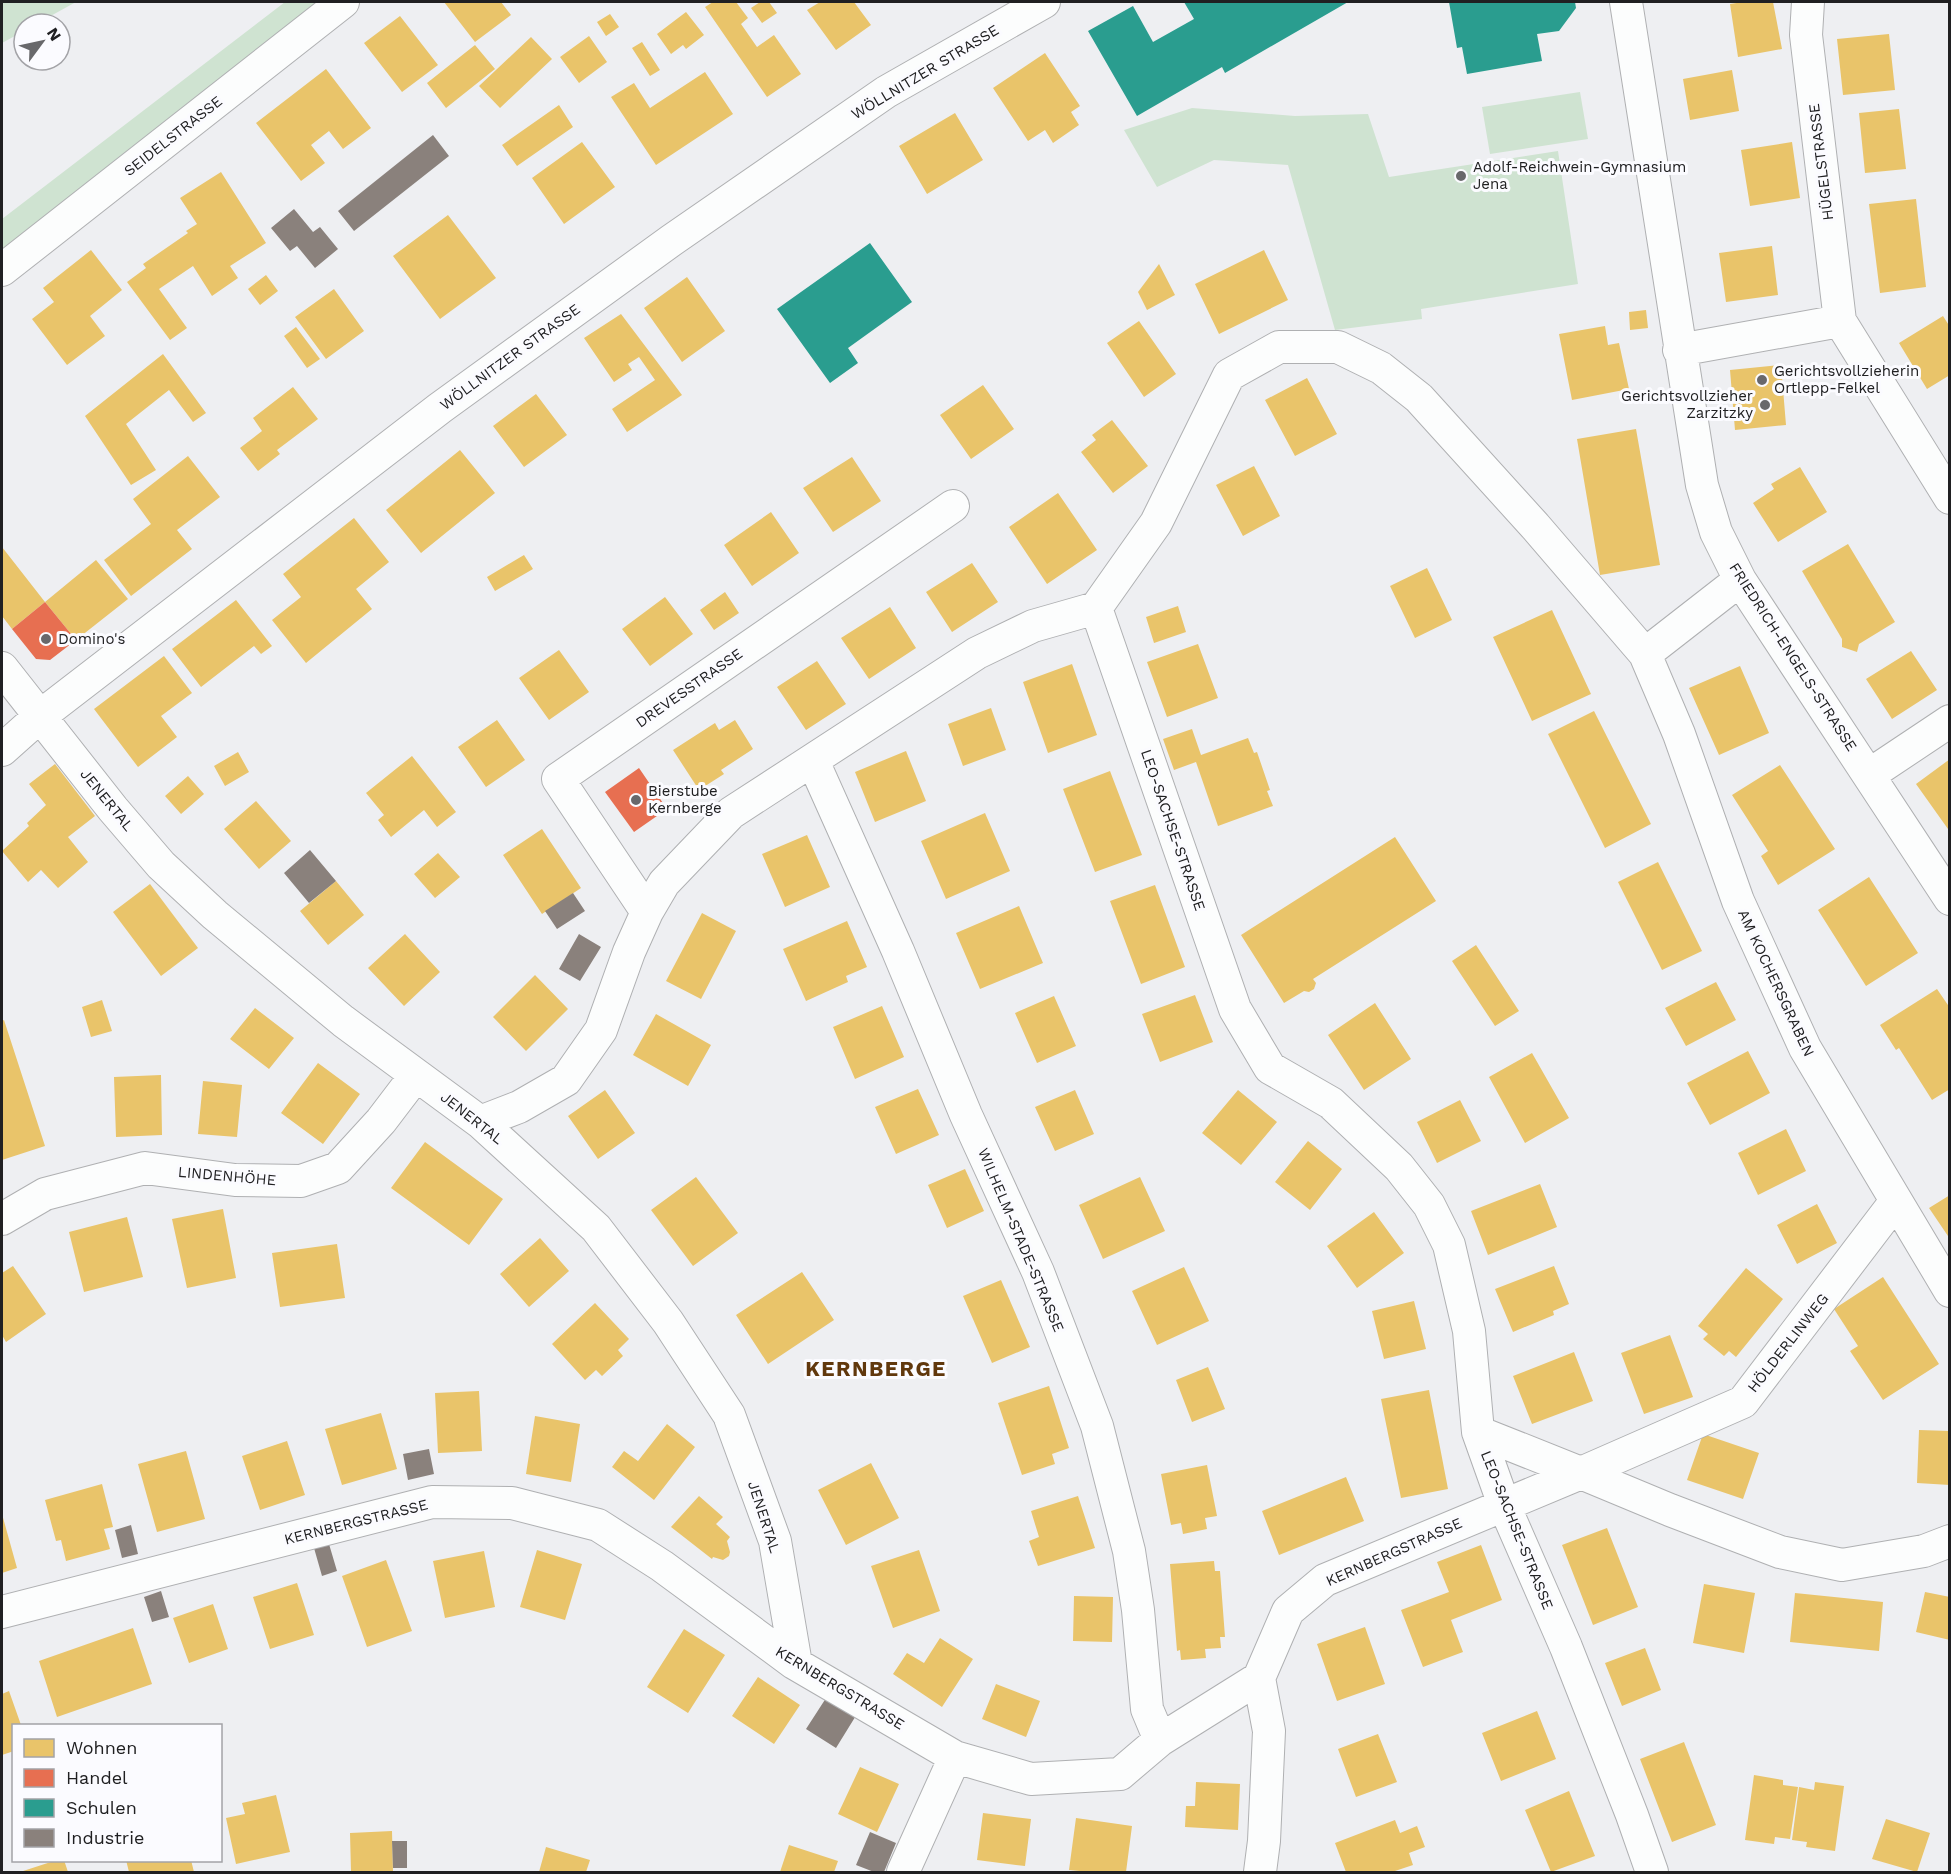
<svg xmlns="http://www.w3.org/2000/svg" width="1951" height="1874" viewBox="0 0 1951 1874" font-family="'Work Sans',sans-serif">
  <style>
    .green { fill: #cfe3d1 }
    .homes { fill: #e9c46a }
    .shops { fill: #e76f51 }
    .schools { fill: #2a9d8f }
    .industry { fill: #8a817c }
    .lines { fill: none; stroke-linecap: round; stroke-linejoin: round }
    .minor-casing { stroke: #afb0b2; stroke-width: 34 }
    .minor { stroke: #fcfdfd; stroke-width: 32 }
    .poi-dot { fill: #68686b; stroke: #fbfbff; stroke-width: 2 }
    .labels { text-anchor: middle; stroke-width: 6; stroke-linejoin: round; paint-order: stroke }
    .street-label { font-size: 15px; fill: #202022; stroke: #fbfbff }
    .poi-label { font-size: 15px; fill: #202022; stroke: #fbfbff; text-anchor: start }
    .district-label { font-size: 21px; font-weight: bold; letter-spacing: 1.5px; fill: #61380d; stroke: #fbfbff }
  </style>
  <rect width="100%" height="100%" fill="#eeeff2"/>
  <path class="green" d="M2,2H76L36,24H24V31L2,43Z
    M285,2H322L2,253V219Z
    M1580,92L1588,139L1490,154L1482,107Z
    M1192,108L1295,116L1368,114L1389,177L1558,151L1578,284L1421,309L1422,319L1335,330L1288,165L1214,160L1157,187L1124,130Z"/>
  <path class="homes" d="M444,2H501L511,15L475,42Z
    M713,2H736L748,18L741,24L757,47L774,35L801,74L767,97L705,7Z
    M760,2H769L777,13L762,23L751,8Z
    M820,2H854L871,25L836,50L807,10Z
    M1743,2H1773L1782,49L1738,57L1730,4Z
    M686,12L704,35L686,49L683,45L671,54L657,34Z
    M610,14L619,27L606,36L597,22Z
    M400,16L438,65L402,92L364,43Z
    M1889,34L1895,90L1843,95L1837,39Z
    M589,36L607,62L579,83L560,57Z
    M531,37L552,59L500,108L479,86Z
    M642,42L660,70L650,76L632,48Z
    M475,45L495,69L446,108L427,83Z
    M1045,53L1080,106L1071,112L1079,125L1053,143L1045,130L1028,141L993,88Z
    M326,69L371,128L343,149L329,131L311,145L325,163L301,181L256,123Z
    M1732,70L1739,111L1690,120L1683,79Z
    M705,72L733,114L656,165L611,97L634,83L650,108Z
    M559,105L573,127L517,166L502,145Z
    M1899,109L1906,169L1865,173L1859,113Z
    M955,113L983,160L927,194L899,146Z
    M582,142L615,187L564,224L532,178Z
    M1792,142L1800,198L1750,206L1741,150Z
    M221,172L266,243L230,266L238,278L212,296L193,266L159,289L187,328L170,340L127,282L146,268L143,264L188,233L186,231L197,224L180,198Z
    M1916,199L1926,287L1880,293L1869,204Z
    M448,215L496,278L440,319L393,256Z
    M1772,246L1778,295L1726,302L1719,253Z
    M91,250L122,290L90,316L105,336L67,365L32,319L54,302L43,288Z
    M1264,250L1288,300L1219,334L1195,284Z
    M1159,264L1175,295L1147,310L1138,292Z
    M266,275L278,291L260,305L248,289Z
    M687,277L725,331L682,362L644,308Z
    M334,289L364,331L326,359L295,317Z
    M1646,310L1648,328L1630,330L1629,312Z
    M621,314L682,395L627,432L612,409L655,380L639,357L628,364L632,370L614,382L584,338Z
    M1943,316L1950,327V375L1927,389L1899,343Z
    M1139,321L1176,374L1144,397L1107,343Z
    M1605,326L1608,345L1619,343L1629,389L1572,400L1559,334Z
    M296,327L320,359L307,368L284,336Z
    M163,354L206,413L193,422L169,390L126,424L156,470L131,485L85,416Z
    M1781,365L1786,425L1735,430L1730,370Z
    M1307,378L1337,434L1295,456L1265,400Z
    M983,385L1014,429L971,459L940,415Z
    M293,387L318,419L277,450L280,454L258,471L240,448L262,431L253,418Z
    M536,394L567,435L524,467L493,426Z
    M1112,420L1148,466L1113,493L1081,452L1096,440L1092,435Z
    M1636,429L1660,565L1600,575L1577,439Z
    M460,450L495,493L421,553L386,510Z
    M188,456L220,497L177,530L192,549L131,596L104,560L151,524L133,499Z
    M852,457L881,501L833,532L803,488Z
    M1254,466L1280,516L1243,536L1216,485Z
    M1800,467L1827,512L1778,542L1753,503L1774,489L1771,484Z
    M1058,493L1097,550L1047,584L1009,527Z
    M771,512L799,553L752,586L724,545Z
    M354,518L389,562L356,589L372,609L306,663L272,620L301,597L283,574Z
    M1848,544L1895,622L1859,644L1857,652L1842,647V639L1802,571Z
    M2,547L45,602L96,560L128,599L76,640L45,602L12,629L2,616Z
    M524,555L533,569L495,591L487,577Z
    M972,563L998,602L952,632L926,592Z
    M1427,568L1452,620L1415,638L1390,586Z
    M725,592L739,613L714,630L700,610Z
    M665,597L693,634L650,666L622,629Z
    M236,600L272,646L261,654L254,646L201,687L172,649Z
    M1178,606L1186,632L1154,643L1146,617Z
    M890,607L916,648L869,679L841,638Z
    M1552,610L1591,694L1532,721L1493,637Z
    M1198,644L1218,698L1167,717L1147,662Z
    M559,650L589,692L549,720L519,678Z
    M1911,651L1937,690L1892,719L1866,679Z
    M164,656L192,693L161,716L177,737L138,767L94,709Z
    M817,661L846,704L806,730L777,687Z
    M1072,664L1097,735L1048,753L1023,682Z
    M1740,666L1769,733L1719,755L1689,688Z
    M991,708L1006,750L963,766L948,724Z
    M1594,711L1651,824L1605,848L1548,734Z
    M497,720L525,760L486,787L458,747Z
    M735,720L753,749L721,770L724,774L699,790L673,750L715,723L719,730Z
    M1192,729L1201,755L1248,738L1254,753L1257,752L1270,790L1267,791L1273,806L1218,826L1196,762L1174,770L1163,739Z
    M906,751L926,801L875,822L855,772Z
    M238,752L249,772L225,786L214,766Z
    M412,756L456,812L437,827L424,810L391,837L378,820L384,815L366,793Z
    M1950,759V828L1948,829L1916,784Z
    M55,764L95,816L68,837L88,862L58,888L41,870L28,882L2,851L29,826L27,823L46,805L29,784Z
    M1780,765L1835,849L1778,885L1761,856L1768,851L1732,795Z
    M1110,771L1142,855L1095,872L1063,789Z
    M188,776L204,794L181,814L165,796Z
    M256,801L291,841L259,869L224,829Z
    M985,813L1010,871L946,899L921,841Z
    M542,829L581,888L542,914L503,855Z
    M807,835L830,887L785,907L762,854Z
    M1395,837L1436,901L1313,979L1316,983L1314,989L1309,992L1304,991L1284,1003L1241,935Z
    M438,853L460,877L435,898L414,874Z
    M1658,862L1702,951L1662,970L1618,882Z
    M1869,877L1918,953L1866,986L1818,910Z
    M336,881L364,915L328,945L300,911Z
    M150,884L198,948L161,976L113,912Z
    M1155,885L1185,967L1141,984L1110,901Z
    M1019,906L1043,963L980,989L956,933Z
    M702,913L736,931L701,999L666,981Z
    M847,921L867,967L846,976L848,982L806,1001L783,949Z
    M405,934L440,972L404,1006L368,968Z
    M1476,945L1519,1011L1495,1026L1452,961Z
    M535,975L568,1009L526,1051L493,1017Z
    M1716,982L1736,1020L1686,1046L1665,1008Z
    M1937,989L1950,1008V1089L1932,1100L1899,1048L1896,1050L1880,1025Z
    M1195,995L1213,1042L1160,1062L1142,1014Z
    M1054,996L1076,1046L1037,1063L1015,1013Z
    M102,1000L112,1031L91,1037L82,1007Z
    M1375,1003L1411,1059L1364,1090L1328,1035Z
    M882,1006L904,1057L855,1079L833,1027Z
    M255,1008L294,1038L269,1069L230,1039Z
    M656,1014L711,1045L688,1086L633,1055Z
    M4,1020L45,1146L2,1160V1021Z
    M1748,1051L1770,1093L1710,1125L1687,1083Z
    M1532,1053L1569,1118L1525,1143L1489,1077Z
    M318,1063L360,1094L323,1144L281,1113Z
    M161,1075L162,1135L116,1137L114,1077Z
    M203,1081L242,1085L237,1137L198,1134Z
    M918,1089L939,1135L896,1154L875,1107Z
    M605,1090L635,1133L598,1159L568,1116Z
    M1075,1090L1094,1134L1055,1151L1035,1107Z
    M1238,1090L1277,1122L1241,1165L1202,1133Z
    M1460,1100L1481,1141L1437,1163L1417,1122Z
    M1786,1129L1806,1171L1758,1195L1738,1153Z
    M1308,1141L1342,1169L1310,1210L1275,1182Z
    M425,1142L503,1199L469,1245L391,1188Z
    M965,1169L984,1211L947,1228L928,1185Z
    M696,1177L738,1233L693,1266L651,1210Z
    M1140,1177L1165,1231L1103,1259L1079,1205Z
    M1540,1184L1557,1227L1488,1255L1471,1211Z
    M1950,1195V1239L1929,1208Z
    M1817,1204L1837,1243L1797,1264L1777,1225Z
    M223,1209L236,1278L187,1288L172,1219Z
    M1374,1212L1404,1253L1357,1288L1327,1246Z
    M127,1217L143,1277L84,1292L69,1232Z
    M540,1238L569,1271L529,1307L500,1274Z
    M337,1244L345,1298L280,1307L272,1253Z
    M13,1266L46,1314L6,1342L2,1335V1273Z
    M1554,1266L1569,1304L1553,1311L1554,1315L1513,1332L1495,1289Z
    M1184,1267L1209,1321L1157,1345L1132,1291Z
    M1746,1268L1783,1299L1736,1357L1729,1351L1724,1356L1703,1339L1708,1334L1698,1326Z
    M802,1272L834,1320L768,1364L736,1315Z
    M1883,1277L1939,1364L1883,1400L1850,1351L1858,1346L1834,1309Z
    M1001,1280L1030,1347L992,1363L963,1296Z
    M1414,1301L1426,1349L1384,1359L1372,1311Z
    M595,1303L629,1339L618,1350L623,1356L602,1376L596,1370L585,1380L552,1344Z
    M1670,1335L1693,1397L1644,1414L1621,1353Z
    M1574,1352L1593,1401L1532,1424L1513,1376Z
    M1208,1367L1225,1409L1192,1422L1176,1380Z
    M1049,1386L1069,1448L1052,1454L1055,1464L1022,1475L998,1403Z
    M1429,1390L1448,1489L1401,1498L1381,1399Z
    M479,1391L482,1451L438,1453L435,1393Z
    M381,1413L397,1469L342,1485L325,1429Z
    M535,1416L580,1424L571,1482L526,1474Z
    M667,1424L695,1447L654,1500L612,1467L624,1451L638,1461Z
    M1919,1430L1950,1431V1485L1917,1483Z
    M1703,1434L1759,1453L1743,1499L1687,1480Z
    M287,1441L305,1495L260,1510L242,1456Z
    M186,1451L205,1519L157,1532L138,1464Z
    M871,1463L899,1518L846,1545L818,1490Z
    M1207,1465L1217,1516L1205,1518L1207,1529L1183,1534L1181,1523L1171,1525L1161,1474Z
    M1346,1477L1364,1521L1279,1555L1262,1511Z
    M102,1484L113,1527L104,1529L110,1549L66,1561L61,1540L56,1541L45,1500Z
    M699,1496L723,1517L716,1524L730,1537L727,1541L730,1552L729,1556L723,1560L713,1557L712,1559L671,1527Z
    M1078,1496L1095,1548L1038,1566L1029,1541L1039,1537L1031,1511Z
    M2,1514L17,1568L2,1573Z
    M1607,1528L1638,1607L1593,1625L1562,1545Z
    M1481,1545L1502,1600L1451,1620L1463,1652L1423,1667L1401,1610L1449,1592L1437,1562Z
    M537,1550L582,1564L565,1620L520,1607Z
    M919,1550L940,1611L893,1628L871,1566Z
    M484,1551L495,1607L445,1618L433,1561Z
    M386,1560L412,1631L367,1647L342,1576Z
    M1214,1561L1215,1571H1220L1225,1637H1220L1221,1648L1205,1649L1206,1658L1181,1660L1180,1650L1177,1651L1170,1564Z
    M297,1583L314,1635L270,1649L253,1597Z
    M1704,1584L1755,1593L1744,1653L1693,1643Z
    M1925,1592L1950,1597V1640L1916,1632Z
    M1795,1593L1883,1602L1879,1651L1790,1642Z
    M1074,1596L1113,1597L1112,1642L1073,1641Z
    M213,1604L228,1649L189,1663L173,1618Z
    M1365,1627L1385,1684L1337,1701L1317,1644Z
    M133,1628L152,1684L57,1717L39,1661Z
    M684,1629L725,1655L688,1713L647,1687Z
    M940,1638L973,1659L942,1707L893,1674L907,1653L924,1663Z
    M1645,1648L1661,1690L1622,1706L1605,1663Z
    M758,1677L800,1705L774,1744L732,1716Z
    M996,1684L1040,1701L1026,1737L982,1719Z
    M9,1691L21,1725H14V1751L2,1755V1694Z
    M1537,1711L1556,1759L1501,1781L1482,1733Z
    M1378,1734L1397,1782L1356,1797L1338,1749Z
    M1684,1742L1716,1825L1672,1842L1640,1759Z
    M860,1767L899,1784L877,1832L838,1814Z
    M1754,1775L1783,1780V1785L1798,1787L1790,1839L1775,1837L1774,1844L1745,1840Z
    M1196,1782L1240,1784L1238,1830L1185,1827L1186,1806H1195Z
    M1815,1782L1844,1786L1835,1851L1806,1847L1807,1842L1792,1840L1799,1787L1814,1790Z
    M1569,1791L1595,1856L1551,1872L1525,1810Z
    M276,1795L290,1852L236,1864L226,1818L245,1814L242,1803Z
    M983,1813L1031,1819L1025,1866L977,1860Z
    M1076,1818L1132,1826L1126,1872H1090L1069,1870Z
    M1886,1819L1930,1833L1917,1872L1872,1859Z
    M1395,1820L1400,1833L1417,1826L1425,1847L1409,1853L1413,1865L1392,1872H1346L1335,1843Z
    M392,1831L393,1872H351L350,1833Z
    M789,1845L838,1861L834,1872H780Z
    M546,1847L590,1860L586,1872H539Z
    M57,1860H64L68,1872H20Z
    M126,1860H191L194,1872H129Z"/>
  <path class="shops" d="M45,602L76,640L50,660L36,659L12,629Z
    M639,768L667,809L634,832L605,792Z"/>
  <path class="schools" d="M1184,2H1348L1225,73L1222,67L1137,116L1088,31L1133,6L1153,42L1194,19Z
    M1449,2H1575L1576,8L1559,31L1537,34L1542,61L1467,74L1462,47L1457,48Z
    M870,243L912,302L848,348L858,363L830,383L777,309Z"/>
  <path class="industry" d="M433,135L449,156L354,231L338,211Z
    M294,209L313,232L320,227L338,249L315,268L297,246L290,251L271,228Z
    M310,850L336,881L309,903L284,873Z
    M573,893L585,911L557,929L545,911Z
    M579,934L601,947L580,981L559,969Z
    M429,1449L434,1474L408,1480L403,1454Z
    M131,1525L138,1554L122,1558L115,1530Z
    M329,1544L337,1571L322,1576L314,1548Z
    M161,1591L169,1617L152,1622L144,1597Z
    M828,1695L857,1714L836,1748L806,1729Z
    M870,1832L896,1843L884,1872H874L856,1865Z
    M392,1841H407V1868H393Z"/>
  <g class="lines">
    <g class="minor-casing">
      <path id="minor" d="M1626,2L1702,485L1716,532L1740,580L1950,899
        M1808,2L1806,35L1840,321L1950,498
        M2,270L343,2
        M1679,350L1840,321
        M1645,654L1679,734L1738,901L1805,1048L1950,1291
        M2,668L113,809L161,865L215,915L343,1021L480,1122L596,1228L668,1322L729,1415L775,1541L796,1664
        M2,750L39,717L440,408L672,240L886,92L1044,2
        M813,761L898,951L966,1115L1038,1272L1097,1426L1129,1551L1138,1610L1147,1709L1160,1740
        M1869,775L1950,721
        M647,912L558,779L953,506
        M480,1122L519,1107L566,1080L601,1030L629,952L647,912L664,883L731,813L977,653L1033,626L1096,608
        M2,1219L45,1194L145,1168L235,1180L301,1181L338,1168L381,1121L416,1075
        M1478,1432L1581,1473L1743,1402L1896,1201
        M2,1612L432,1502L512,1503L598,1525L662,1566L794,1663L955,1757L1031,1779L1120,1774L1160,1740L1259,1678L1288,1611L1325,1580L1581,1473L1670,1510L1780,1552L1842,1565L1924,1551L1950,1541
        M1259,1678L1269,1731L1264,1841L1260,1872
        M903,1872L955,1757
        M1652,1872L1632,1815L1566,1647L1504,1505L1478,1432L1469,1331L1449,1245L1429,1205L1399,1167L1331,1103L1270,1068L1235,1009L1096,608L1156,523L1229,375L1279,347H1338L1381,368L1419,398L1535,526L1645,654L1740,580"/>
    </g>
    <use href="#minor" class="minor"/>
  </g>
  <g class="poi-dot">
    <circle cx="1461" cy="176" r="6"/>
    <circle cx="1762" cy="380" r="6"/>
    <circle cx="1765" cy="405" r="6"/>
    <circle cx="46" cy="639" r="6"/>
    <circle cx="636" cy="800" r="6"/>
  </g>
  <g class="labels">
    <g class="street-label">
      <text transform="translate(925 72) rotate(-31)" y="5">WÖLLNITZER STRASSE</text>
      <text transform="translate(173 136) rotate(-38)" y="5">SEIDELSTRASSE</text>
      <text transform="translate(1821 162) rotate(-97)" y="5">HÜGELSTRASSE</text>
      <text transform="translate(510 357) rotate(-36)" y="5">WÖLLNITZER STRASSE</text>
      <text transform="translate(1793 657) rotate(57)" y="5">FRIEDRICH-ENGELS-STRASSE</text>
      <text transform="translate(689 688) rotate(-35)" y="5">DREVESSTRASSE</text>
      <text transform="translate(107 800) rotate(51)" y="5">JENERTAL</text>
      <text transform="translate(1173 830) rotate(71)" y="5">LEO-SACHSE-STRASSE</text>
      <text transform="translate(1776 983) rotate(65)" y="5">AM KOCHERSGRABEN</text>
      <text transform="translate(472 1118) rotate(38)" y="5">JENERTAL</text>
      <text transform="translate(227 1176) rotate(5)" y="5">LINDENHÖHE</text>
      <text transform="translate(1021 1240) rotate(67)" y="5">WILHELM-STADE-STRASSE</text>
      <text transform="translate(1788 1343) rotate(-52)" y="5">HÖLDERLINWEG</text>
      <text transform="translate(764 1517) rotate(72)" y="5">JENERTAL</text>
      <text transform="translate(356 1522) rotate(-14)" y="5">KERNBERGSTRASSE</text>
      <text transform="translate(1517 1530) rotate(68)" y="5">LEO-SACHSE-STRASSE</text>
      <text transform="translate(1394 1552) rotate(-24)" y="5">KERNBERGSTRASSE</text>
      <text transform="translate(840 1688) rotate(31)" y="5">KERNBERGSTRASSE</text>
    </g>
    <g class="poi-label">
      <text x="1473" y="172">Adolf-Reichwein-Gymnasium<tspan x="1473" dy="17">Jena</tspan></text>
      <text x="1774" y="376">Gerichtsvollzieherin<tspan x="1774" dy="17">Ortlepp-Felkel</tspan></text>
      <text x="1753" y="401" text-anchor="end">Gerichtsvollzieher<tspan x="1753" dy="17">Zarzitzky</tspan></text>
      <text x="58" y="644">Domino's</text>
      <text x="648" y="796">Bierstube<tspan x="648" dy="17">Kernberge</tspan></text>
    </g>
    <g class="district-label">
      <text x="876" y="1376">KERNBERGE</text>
    </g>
  </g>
  <rect width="1951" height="1874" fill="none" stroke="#202022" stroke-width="6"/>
  <rect x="12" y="1724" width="210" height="138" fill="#fbfbff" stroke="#a3a3a7" stroke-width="1.5"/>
  <rect x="24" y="1739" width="30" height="18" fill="#e9c46a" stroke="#a3a3a7" stroke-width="1.5"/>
  <text x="66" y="1754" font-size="18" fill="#202022">Wohnen</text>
  <rect x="24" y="1769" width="30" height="18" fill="#e76f51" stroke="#a3a3a7" stroke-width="1.5"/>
  <text x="66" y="1784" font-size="18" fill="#202022">Handel</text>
  <rect x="24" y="1799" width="30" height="18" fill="#2a9d8f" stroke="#a3a3a7" stroke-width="1.5"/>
  <text x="66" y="1814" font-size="18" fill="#202022">Schulen</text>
  <rect x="24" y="1829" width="30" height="18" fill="#8a817c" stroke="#a3a3a7" stroke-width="1.5"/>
  <text x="66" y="1844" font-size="18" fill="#202022">Industrie</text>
  <g transform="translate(42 42) rotate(57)"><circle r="28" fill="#fbfbff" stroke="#a3a3a7" stroke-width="1.5"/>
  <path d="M0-4.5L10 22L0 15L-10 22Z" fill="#68686b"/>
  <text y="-9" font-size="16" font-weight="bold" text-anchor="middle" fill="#202022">N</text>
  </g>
</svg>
